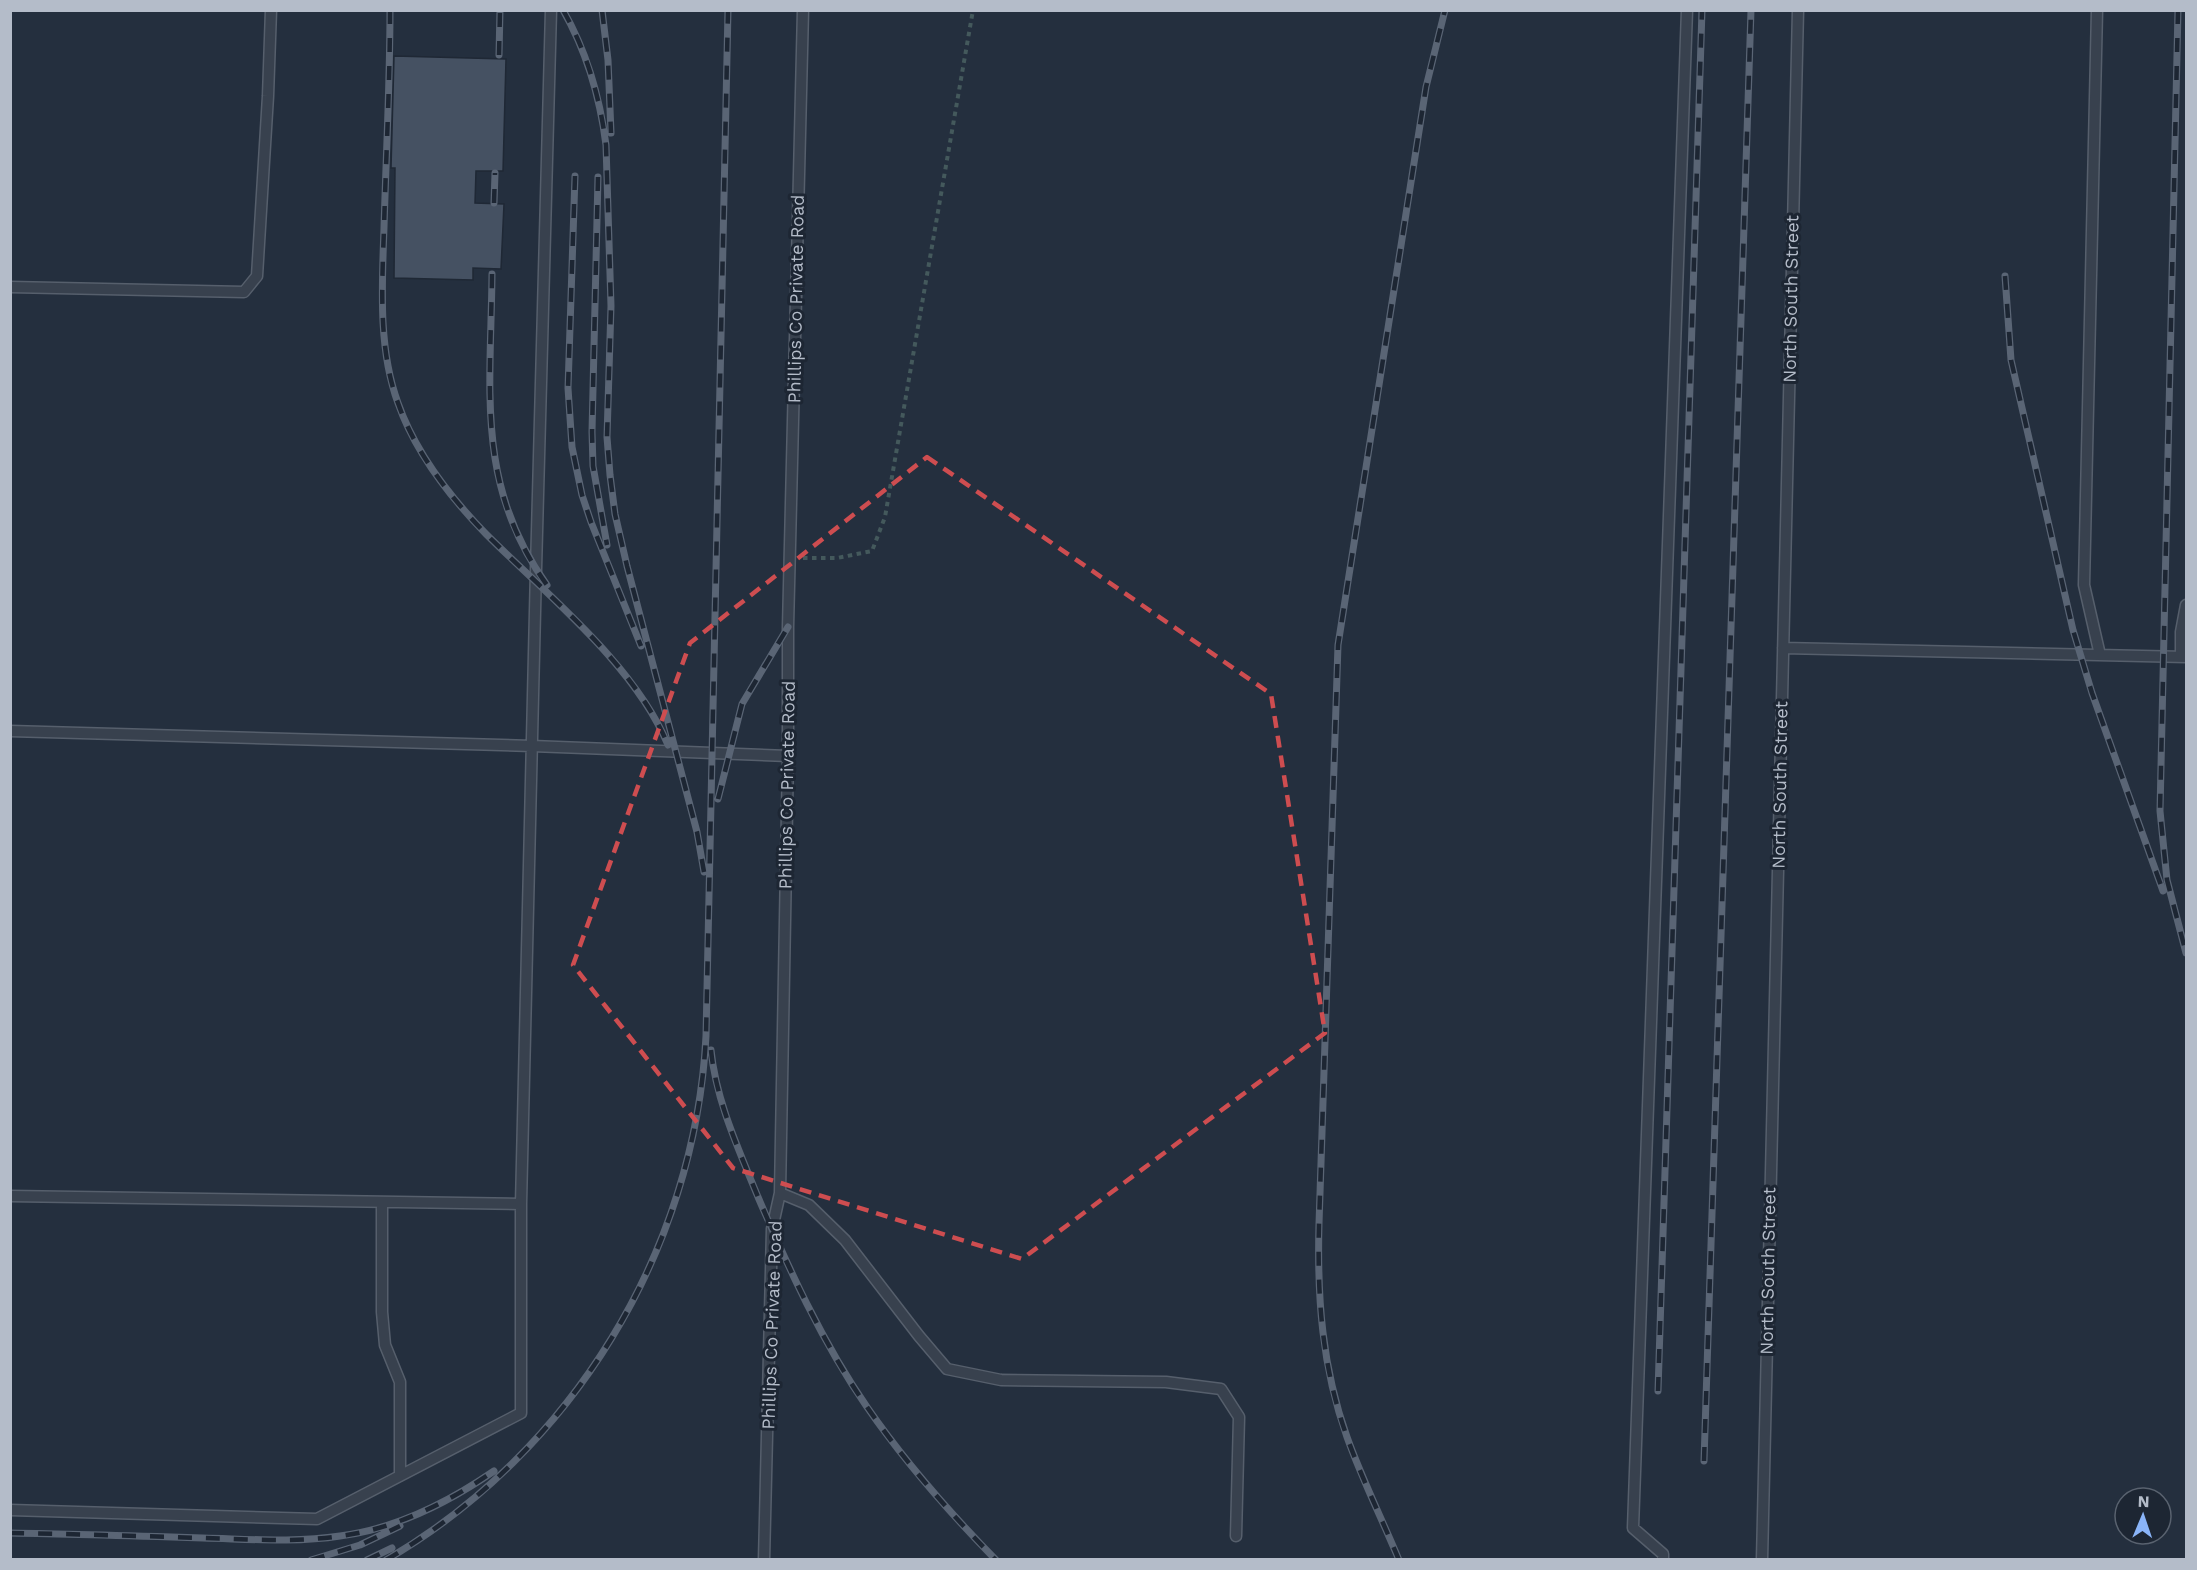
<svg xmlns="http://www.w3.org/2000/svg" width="2197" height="1570" viewBox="0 0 2197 1570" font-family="'Work Sans',sans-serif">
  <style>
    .building { fill: #455162; stroke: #1f2835; stroke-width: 1.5 }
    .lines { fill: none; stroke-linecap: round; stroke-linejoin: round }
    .lane-casing { stroke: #565f6c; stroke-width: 13 }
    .path { stroke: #44595c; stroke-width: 4; stroke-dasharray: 4.5 4.5; stroke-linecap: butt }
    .lane { stroke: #38414e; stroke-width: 10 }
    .rail-casing { stroke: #5a6575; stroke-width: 7 }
    .rail { stroke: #1d2633; stroke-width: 4.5; stroke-dasharray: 14; stroke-linecap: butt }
    .marked { fill: none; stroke: #ce4d50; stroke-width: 4.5; stroke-dasharray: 12 8; stroke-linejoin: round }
    .labels { text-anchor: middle; stroke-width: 6; stroke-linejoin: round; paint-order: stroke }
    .street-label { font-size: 18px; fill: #b4bcc9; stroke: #1d2633 }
  </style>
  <rect width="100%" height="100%" fill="#242f3e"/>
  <path class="building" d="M394,56L506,59L503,171H476L475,203L504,204L501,269L473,268V280L394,278L395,168H391Z"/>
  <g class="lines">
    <g class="lane-casing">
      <path id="lane" d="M2097,10L2084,585L2100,655
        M10,287L244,292L257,276L268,96L271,10
        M1783,648L2186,657
        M2181,657V632L2186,605
        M10,731L532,746L788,756
        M780,1193L809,1205L845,1240L919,1336L947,1369L1001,1380L1166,1382L1221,1389L1239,1417L1236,1536
        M10,1196L521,1204V1413L317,1519L10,1510
        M382,1202V1312L385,1345L400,1382V1476
        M521,1204L536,569L551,10
        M764,1560L772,1229L780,1193L788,756V627L803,10
        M1663,1560V1554L1633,1528L1687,10
        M1762,1560L1798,10"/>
    </g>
    <path class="path" d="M803,558H837L872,551L885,517L973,10"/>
    <use href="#lane" class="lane"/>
    <g class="rail-casing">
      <path id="rail" d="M390,10C390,83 386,156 384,228C382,285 378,349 398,403C415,452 450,497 486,534C547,595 635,665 668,745
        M563,10C587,52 600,98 606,145L611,306L607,437L610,475L615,514L627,566L697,832L704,872
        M602,10L608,60L611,133
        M2178,10L2160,811L2167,880L2186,953
        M499,55L500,10
        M575,176L568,388L572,447L582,495L591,522L641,646
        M598,177L592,432L593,466L607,545
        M494,203L495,173
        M492,274C491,389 475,485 547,585
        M2005,276L2011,360L2073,630L2092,693L2163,891
        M718,799L742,704L788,627
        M711,1050C716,1101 739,1150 758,1197C789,1269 822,1342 867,1407C905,1462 949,1512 996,1560
        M1658,1391L1702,10
        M1704,1461L1751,10
        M10,1533C75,1534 139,1536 203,1538C248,1539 295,1543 340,1536C395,1529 449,1502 494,1471
        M311,1560L360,1545L400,1526
        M367,1560L392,1548
        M386,1560C572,1452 695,1251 706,1036L728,10
        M1399,1560C1382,1519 1362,1479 1347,1437C1322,1367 1317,1297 1319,1224L1338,645L1426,87L1445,10"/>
    </g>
    <use href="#rail" class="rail"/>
  </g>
  <path class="marked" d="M927,457L1271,694L1325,1033L1022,1259L733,1168L573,965L690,643Z"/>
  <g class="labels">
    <g class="street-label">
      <text transform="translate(796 299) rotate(-89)" y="6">Phillips Co Private Road</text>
      <text transform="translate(1791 299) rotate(-89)" y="6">North South Street</text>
      <text transform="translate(787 785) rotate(-89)" y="6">Phillips Co Private Road</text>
      <text transform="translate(1780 785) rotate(-89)" y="6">North South Street</text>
      <text transform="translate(1768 1271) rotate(-89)" y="6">North South Street</text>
      <text transform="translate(772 1325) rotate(-88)" y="6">Phillips Co Private Road</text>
    </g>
  </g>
  <rect width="2197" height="1570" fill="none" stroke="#b4bcc9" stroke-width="24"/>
  <g transform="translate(2143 1516) rotate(2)"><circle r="28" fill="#1d2633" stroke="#59626f" stroke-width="1.5"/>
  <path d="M0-4.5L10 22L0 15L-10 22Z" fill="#8ab4f8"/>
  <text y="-9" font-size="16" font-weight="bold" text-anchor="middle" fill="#b4bcc9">N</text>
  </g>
</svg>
